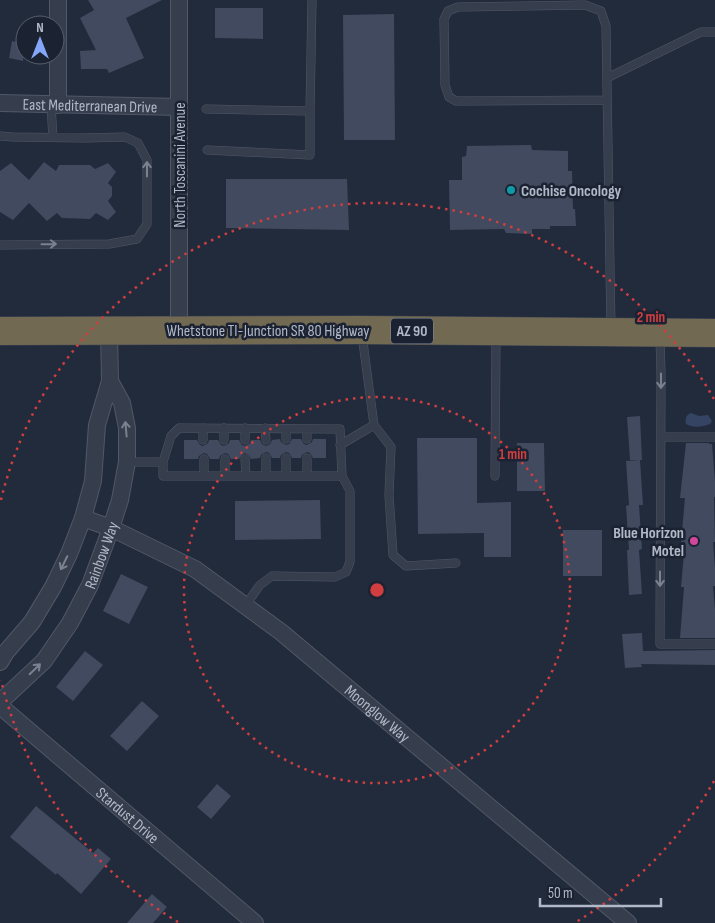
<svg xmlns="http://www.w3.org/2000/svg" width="715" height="923" viewBox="0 0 715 923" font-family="'Sofia Sans Condensed',sans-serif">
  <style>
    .water { fill: #354463 }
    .building { fill: #414a5e }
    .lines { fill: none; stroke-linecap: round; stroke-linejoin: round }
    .lane-casing { stroke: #515867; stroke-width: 9 }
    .street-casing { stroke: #515867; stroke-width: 18 }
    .highway-casing { stroke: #414857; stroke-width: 29 }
    .lane { stroke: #363d4c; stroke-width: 8 }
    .street { stroke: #363d4c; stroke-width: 16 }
    .highway { stroke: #726953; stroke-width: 28 }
    .oneway { stroke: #7a8190 }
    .ring { fill: none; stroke: #d03e40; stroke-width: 2.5; stroke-dasharray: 2.5 5 }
    .culture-dot { fill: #0f9aa8; stroke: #1b2231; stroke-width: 2 }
    .hotel-dot { fill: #d1479c; stroke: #1b2231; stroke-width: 2 }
    .labels { text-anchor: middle; stroke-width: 5; stroke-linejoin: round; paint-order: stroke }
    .shield { fill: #1b2231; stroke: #848b9a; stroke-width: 1 }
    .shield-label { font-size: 15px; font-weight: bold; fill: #b1b8c7 }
    .street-label { font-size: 16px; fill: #b1b8c7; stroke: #1b2231 }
    .poi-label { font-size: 16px; font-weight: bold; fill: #b1b8c7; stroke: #1b2231; text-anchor: start }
    .centre { fill: #d03e40; stroke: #1b2231; stroke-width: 2.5 }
    .ring-label { font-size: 15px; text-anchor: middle; font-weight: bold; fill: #d03e40; stroke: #1b2231; stroke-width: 5; stroke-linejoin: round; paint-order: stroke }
  </style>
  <rect width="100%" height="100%" fill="#222b3c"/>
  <path class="water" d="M691,413L699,416L708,415L712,421L710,424C702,427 693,428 686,424C685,418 686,415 691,413Z"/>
  <path class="building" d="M88,0H162L126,18L144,58L109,73L107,69H81L80,51L96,50L80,18L94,10Z
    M215,8H263V39L215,38Z
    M394,14L395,140H344L343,15Z
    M12,41L25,44L23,61L9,58Z
    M531,145L532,150L568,151V171H572L573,209H575L576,226H550V229H532V234L506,233L504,229L450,230L449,180H462V157L466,156L467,146Z
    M44,162L56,171L59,165H90L95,169L108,163L116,172L108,183L112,187V196L108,201L116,212L108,220L96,213L90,219L62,218L57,213L47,221L29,203L13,220L0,212V171L11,163L29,180Z
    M226,179H347L349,230L226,228Z
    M640,416L642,460H630L627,417Z
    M417,438H477V503L511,502V557H484V533L418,534Z
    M280,439L281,442L286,445L289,444L292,439H301L304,444L307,445L312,442L313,439H326V458H313L310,453L307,452L302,455L301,458H292L289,453L286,452L281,455L280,458H272L269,453L266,452L261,455L260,458L251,459L249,456L245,453L242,455L239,459H231L228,454L225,453L220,456L219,459H210L207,454L204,453L199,456L198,459H184V440H197L200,445L203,446L208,443L209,440H218L221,445L224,446L229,443L230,440H239L242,445L245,446L250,443L251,440H260L262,444L266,446L270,444L272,440Z
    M517,443H544L545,491H517Z
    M686,443H709V444H712L715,481V497H714L715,542H713L715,568V586H713L715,610V638H680L684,587H681L685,542H681L685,498H680Z
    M640,460L643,505H639L642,549L639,550L642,594L629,595L627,550H629L626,506L629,505L626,461Z
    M320,500L321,539L235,540V501Z
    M563,530H602V576H563Z
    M121,574L148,587L129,624L103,611Z
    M642,633L643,651L715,650V665L641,664L642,667L625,668L622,634Z
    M85,651L103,665L73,701L56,687Z
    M142,701L159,716L127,751L110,736Z
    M217,784L231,796L211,819L197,807Z
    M36,806L93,853L98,848L111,859L81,894L57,873L56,875L10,837Z
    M152,894L167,907L153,923H127Z"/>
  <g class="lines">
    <g class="lane-casing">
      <path id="lane" d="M607,78L701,32H715
        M607,100L456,101L449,97L445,85L444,19L448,11L458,7L585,5L601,11L606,26L611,328
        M51,105L53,138
        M206,109L310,111V155L207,150
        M310,111L312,0
        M0,136L13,137L84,138L125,137L138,143L147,160V224L137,239L109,244L0,245
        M362,335L374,425L391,447L389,495L393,555L406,566L456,563
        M660,337L661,375L660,644H715
        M203,428V440
        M224,428V440
        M245,428V440
        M265,428L266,440
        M286,429V439
        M307,429V439
        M661,437H715
        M340,445L374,425
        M266,458V476
        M286,458V476
        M307,458V476
        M204,459V476
        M225,459V476
        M245,459L246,476
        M127,462H163L171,436L179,428L340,429L342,476H163V462
        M495,476L496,336
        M245,606L260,585L272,576L335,577L346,572L350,562V491L342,476"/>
    </g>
    <g class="street-casing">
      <g id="street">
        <path d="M58,0V105"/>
        <path d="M179,0V330"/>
        <path id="s1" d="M0,103L179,107"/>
        <path id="s2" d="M83,518L111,528L195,569L281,632L628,923"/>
        <path d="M0,662L6,652L32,622L53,587L69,554L83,518L93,481L97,425L110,381L109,331"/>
        <path id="s3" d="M0,702L44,661L70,623L90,585L111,528L120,500L127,462V428L122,403L110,381"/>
        <path id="s4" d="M0,706L255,923"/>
      </g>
    </g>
    <g class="highway-casing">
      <path id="highway" d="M0,331L361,330L715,333"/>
    </g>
    <use href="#lane" class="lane"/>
    <use href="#street" class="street"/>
    <use href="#highway" class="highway"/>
  </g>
  <defs><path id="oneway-shaft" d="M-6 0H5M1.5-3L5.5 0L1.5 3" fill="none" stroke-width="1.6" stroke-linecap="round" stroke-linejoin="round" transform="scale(1.25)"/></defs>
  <g class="oneway">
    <use href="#oneway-shaft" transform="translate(147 169) rotate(-90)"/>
    <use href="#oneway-shaft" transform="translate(49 244) rotate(-1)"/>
    <use href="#oneway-shaft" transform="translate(661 381) rotate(90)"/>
    <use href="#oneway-shaft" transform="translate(126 429) rotate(-95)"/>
    <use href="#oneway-shaft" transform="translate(64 563) rotate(116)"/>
    <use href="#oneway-shaft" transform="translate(660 579) rotate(90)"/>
    <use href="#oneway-shaft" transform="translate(35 669) rotate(-44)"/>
  </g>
  <g class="ring">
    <circle cx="377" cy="590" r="193"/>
    <path d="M714 781A387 387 0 0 1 576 922M178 922A387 387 0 0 1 1 680M1 500A387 387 0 0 1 714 399"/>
  </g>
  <circle class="culture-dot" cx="511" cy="190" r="5"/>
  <circle class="hotel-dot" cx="694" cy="541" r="5"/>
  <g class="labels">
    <rect class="shield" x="391" y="318.5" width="42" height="25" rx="4"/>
    <g class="shield-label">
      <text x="412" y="336">AZ 90</text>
    </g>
    <g class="street-label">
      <text dy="6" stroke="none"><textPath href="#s1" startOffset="90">East Mediterranean Drive</textPath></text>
      <text transform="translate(179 165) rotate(-90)" y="6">North Toscanini Avenue</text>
      <text x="268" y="336">Whetstone TI-Junction SR 80 Highway</text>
      <text dy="6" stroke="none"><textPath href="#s3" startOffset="181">Rainbow Way</textPath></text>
      <text dy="6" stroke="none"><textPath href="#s2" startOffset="356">Moonglow Way</textPath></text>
      <text dy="6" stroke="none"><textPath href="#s4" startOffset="168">Stardust Drive</textPath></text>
    </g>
    <g class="poi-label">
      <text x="521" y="196">Cochise Oncology</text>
      <text x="684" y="538" text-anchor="end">Blue Horizon<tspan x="684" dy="18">Motel</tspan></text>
    </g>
  </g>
  <circle cx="377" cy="590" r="8" class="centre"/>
  <g class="ring-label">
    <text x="651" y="322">2 min</text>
    <text x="513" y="459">1 min</text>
  </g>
  <g transform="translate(40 40)"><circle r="24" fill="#1b2231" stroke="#575e6d"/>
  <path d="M0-4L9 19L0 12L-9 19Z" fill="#84a7f9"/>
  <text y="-8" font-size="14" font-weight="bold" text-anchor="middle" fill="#b1b8c7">N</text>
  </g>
  <path d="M540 898v8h121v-8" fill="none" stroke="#b1b8c7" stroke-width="2.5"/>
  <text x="548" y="898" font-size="15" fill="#b1b8c7" stroke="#1b2231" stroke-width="4" paint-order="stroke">50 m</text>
</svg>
